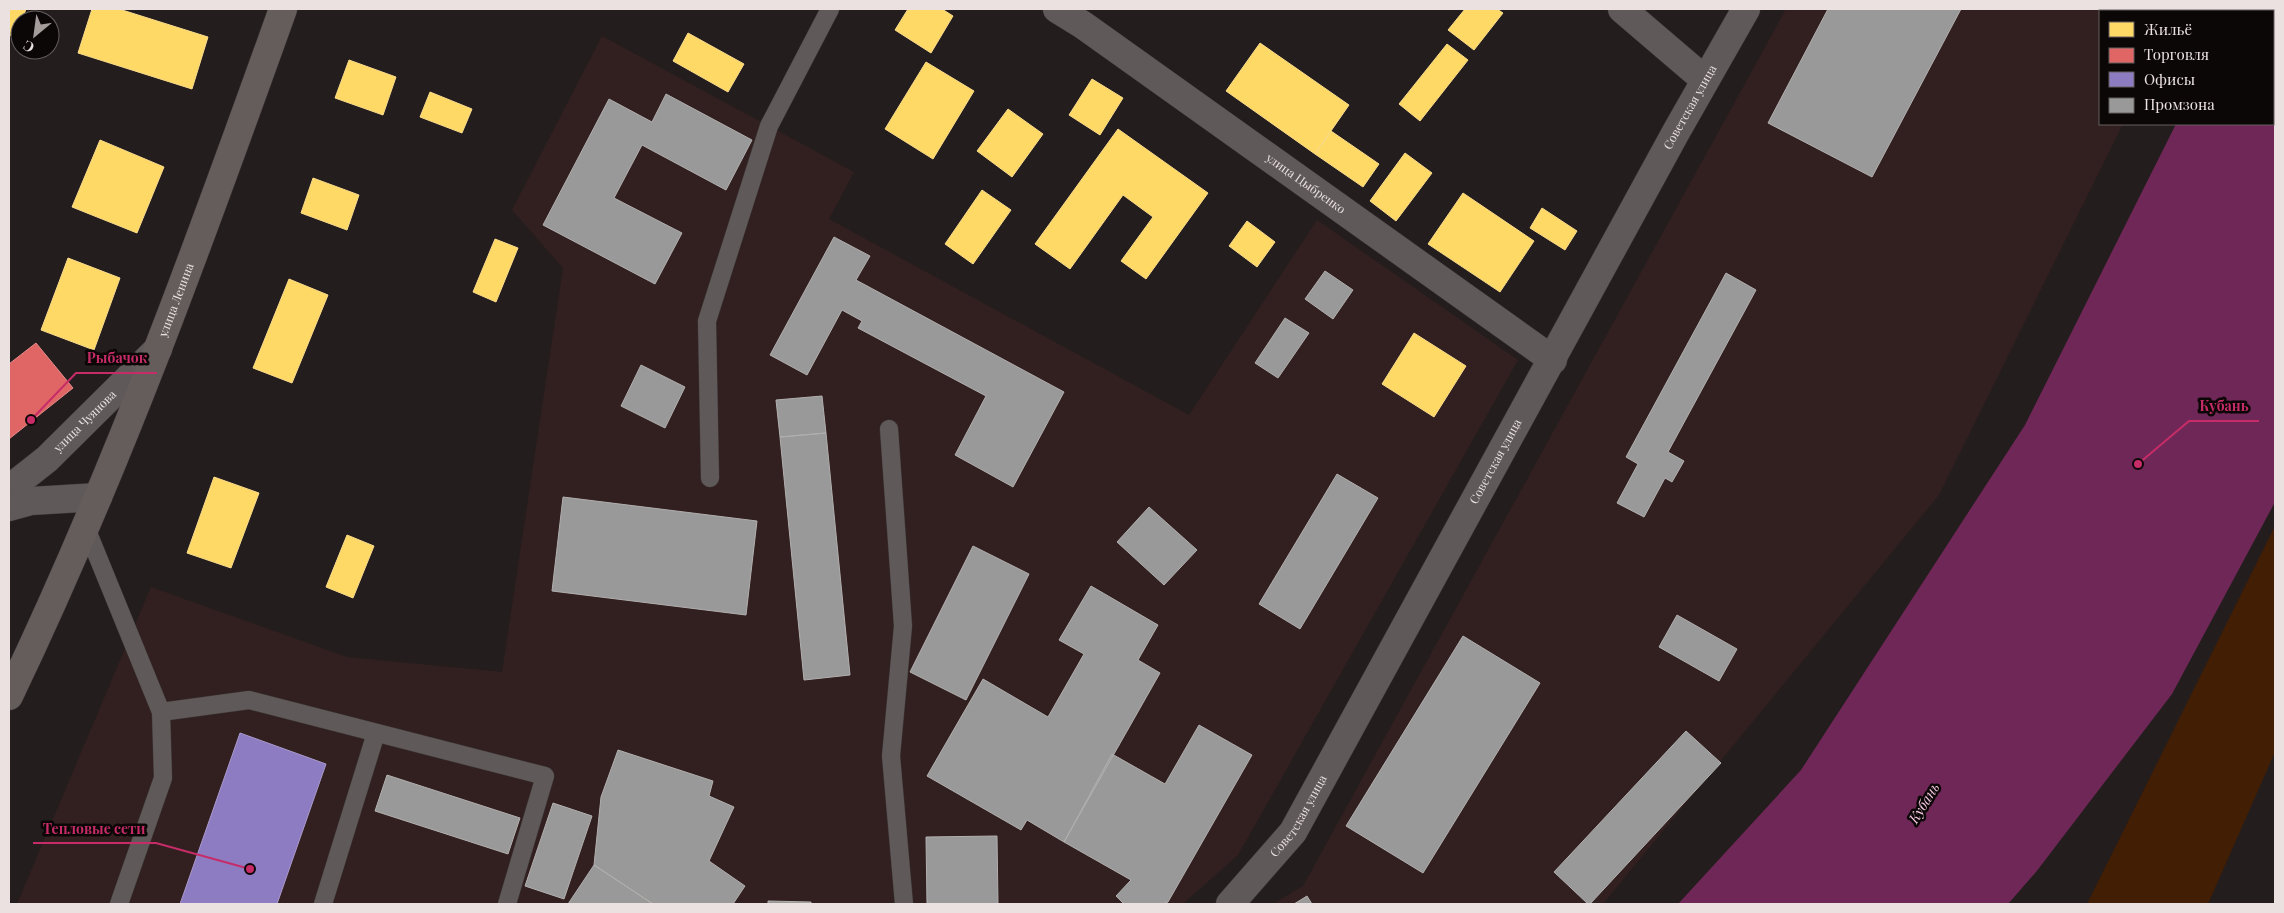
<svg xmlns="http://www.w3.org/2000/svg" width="2284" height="913" viewBox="0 0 2284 913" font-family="'Playfair Display',serif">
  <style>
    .built { fill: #322020 }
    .green { fill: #411e04 }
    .water { fill: #6f2757 }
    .homes { fill: #ffd966; stroke: #f9db8b }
    .shops { fill: #e06666; stroke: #e38b8b }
    .offices { fill: #8e7cc3; stroke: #aa9acc }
    .industry { fill: #999; stroke: #b2afaf }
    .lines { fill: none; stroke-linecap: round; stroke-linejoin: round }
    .service-casing { stroke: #3d3737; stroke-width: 19 }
    .minor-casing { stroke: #3d3737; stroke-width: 29 }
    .secondary-casing { stroke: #3d3737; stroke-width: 29 }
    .service { stroke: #5f5959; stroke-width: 18 }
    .minor { stroke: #5f5959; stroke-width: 28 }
    .secondary { stroke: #655c5c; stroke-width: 28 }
    .labels { text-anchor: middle; stroke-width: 5; stroke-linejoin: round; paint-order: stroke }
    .street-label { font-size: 12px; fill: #ebe1e1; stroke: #0c0707 }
    .water-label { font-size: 14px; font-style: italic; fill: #f9cbe6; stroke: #0c0707 }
    .leader { fill: none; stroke: #c62c68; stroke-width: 2 }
    .callout-dot { fill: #c62c68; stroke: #0c0707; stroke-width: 2 }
    .callout-label { font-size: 14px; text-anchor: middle; font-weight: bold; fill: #c62c68; stroke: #0c0707; stroke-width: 5; stroke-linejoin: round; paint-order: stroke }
  </style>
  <rect width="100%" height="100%" fill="#241d1d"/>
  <path class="built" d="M1786,9H2180L2179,11H2100V124H2123L1939,495L1603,904H1273L1303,886Z
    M602,36L854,172L829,219L1189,415L1317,220L1518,360L1238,855L1183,904H17L151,587L347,657L502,672L563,268L512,210Z"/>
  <path class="green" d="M2275,526V752L2208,904H2087Z"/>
  <path class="water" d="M2234,9H2275V502L2172,694L2036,872L2008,904H1678L1801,770L2025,425L2176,124H2273V11H2233Z"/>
  <path class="homes" d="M9,9H26L22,20H20L16,38L9,35Z
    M92,9H119L208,37L192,89L78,53Z
    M908,9H942L953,16L931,53L895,30Z
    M1465,9H1497L1503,13L1474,50L1448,30Z
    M688,33L744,64L728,92L673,61Z
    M1260,43L1349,105L1315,154L1226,91Z
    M1447,44L1468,60L1420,121L1399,104Z
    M349,60L396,77L383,115L335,98Z
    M926,62L974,91L933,159L885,129Z
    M1092,79L1123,98L1100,135L1069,115Z
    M430,92L472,109L462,133L420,117Z
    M1008,109L1043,134L1012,177L977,151Z
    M1118,129L1208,193L1146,279L1121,261L1153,217L1123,195L1070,269L1035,244Z
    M1331,131L1379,164L1363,187L1315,154Z
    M100,140L164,167L137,233L72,207Z
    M1405,153L1432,173L1396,221L1370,201Z
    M313,178L359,195L347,230L301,213Z
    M982,190L1011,210L973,264L945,244Z
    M1463,193L1534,241L1500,292L1428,244Z
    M1542,208L1577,231L1565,250L1530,228Z
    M1247,221L1275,242L1257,267L1229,246Z
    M495,239L518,248L496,302L473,292Z
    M68,258L120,278L94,350L41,330Z
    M289,279L328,295L292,383L253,368Z
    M1414,333L1466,366L1434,417L1382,384Z
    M214,477L259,493L231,568L187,553Z
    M347,535L374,546L353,598L326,587Z"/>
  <path class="shops" d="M36,343L73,388L9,439V364Z"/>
  <path class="offices" d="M240,733L326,764L277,904H180Z"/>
  <path class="industry" d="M1828,9H1961L1872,177L1768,123Z
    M666,94L752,140L726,190L642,145L614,198L682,233L655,284L543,225L609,99L652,122Z
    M834,237L870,256L856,280L1064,392L1013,487L955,455L986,396L858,328L862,321L842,310L807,375L770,355Z
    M1325,271L1353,290L1333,319L1305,299Z
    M1726,273L1756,290L1668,452L1684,461L1672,482L1665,478L1644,517L1617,503L1638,464L1626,457Z
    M1285,318L1309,333L1278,378L1255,363Z
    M641,365L685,387L665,428L621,406Z
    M822,396L826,433L780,437L776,400Z
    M826,433L850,675L804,680L780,437Z
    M1337,474L1378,498L1300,629L1259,604Z
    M563,497L757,521L746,615L552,591Z
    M1149,507L1197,550L1164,585L1117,542Z
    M973,546L1029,574L966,700L910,672Z
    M1091,586L1158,625L1138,660L1160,673L1064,842L1027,820L1021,830L927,776L983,679L1048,717L1084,654L1059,640Z
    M1677,615L1737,649L1719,681L1659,647Z
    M1463,636L1540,683L1423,873L1346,826Z
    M1199,725L1252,755L1168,902L1163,904H1124L1116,896L1131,880L1064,842L1112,754L1165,784Z
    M1686,731L1721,763L1590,904H1588L1554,872Z
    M618,750L713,781L709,796L734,807L709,861L745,886L733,904H653L594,865L601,797Z
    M387,775L520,818L508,854L375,811Z
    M553,803L592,816L564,899L525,886Z
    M997,836L998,904H927L926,837Z
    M594,865L653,904H568Z
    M1307,896L1312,904H1294Z
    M768,901L811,902V904H768Z"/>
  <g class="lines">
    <g class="service-casing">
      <path id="service" d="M889,429L903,626L891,756L904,904
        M710,478L707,321L769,126L830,9
        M86,528L161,712L163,778L119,904
        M161,712L249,700L545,776L507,904
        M323,904L376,733"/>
    </g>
    <g class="minor-casing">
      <g id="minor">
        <path id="s1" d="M1057,9L1083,25L1553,360"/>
        <path d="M1622,9L1705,80"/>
        <path id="s2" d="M9,489L47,459L158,349"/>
        <path d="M9,507L31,501L98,497"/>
        <path id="s3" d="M1230,904L1293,832L1676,132L1746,9"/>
      </g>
    </g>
    <g class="secondary-casing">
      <g id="secondary">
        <path id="s4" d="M9,696C116,473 200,241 283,9"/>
      </g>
    </g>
    <use href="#service" class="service"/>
    <use href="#minor" class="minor"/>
    <use href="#secondary" class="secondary"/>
  </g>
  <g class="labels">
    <g class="street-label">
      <text dy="4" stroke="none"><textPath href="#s3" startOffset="922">Советская улица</textPath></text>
      <text dy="4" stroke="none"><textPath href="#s1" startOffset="304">улица Цыбренко</textPath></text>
      <text dy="4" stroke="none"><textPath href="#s4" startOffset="430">улица Ленина</textPath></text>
      <text dy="4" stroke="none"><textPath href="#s2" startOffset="102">улица Чуянова</textPath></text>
      <text dy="4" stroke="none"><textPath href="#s3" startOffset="518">Советская улица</textPath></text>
      <text dy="4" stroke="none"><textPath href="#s3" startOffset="112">Советская улица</textPath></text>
    </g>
    <g class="water-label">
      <text transform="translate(1924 803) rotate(-58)" y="5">Кубань</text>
    </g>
  </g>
  <path class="leader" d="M31 420L76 373H157M2138 464L2189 421H2259M250 869L156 843H33"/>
  <g class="callout-dot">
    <circle cx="31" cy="420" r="5"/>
    <circle cx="2138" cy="464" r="5"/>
    <circle cx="250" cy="869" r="5"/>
  </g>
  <g class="callout-label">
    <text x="117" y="363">Рыбачок</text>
    <text x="2224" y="411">Кубань</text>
    <text x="94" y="834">Тепловые сети</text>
  </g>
  <rect width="2284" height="913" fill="none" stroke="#ebe1e1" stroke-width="20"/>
  <rect x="2099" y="10" width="175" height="115" fill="#0c0707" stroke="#655e5e"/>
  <rect x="2109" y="22" width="25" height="15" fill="#ffd966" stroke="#655e5e"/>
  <text x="2144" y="35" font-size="15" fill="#ebe1e1">Жильё</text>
  <rect x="2109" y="48" width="25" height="15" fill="#e06666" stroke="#655e5e"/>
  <text x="2144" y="60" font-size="15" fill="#ebe1e1">Торговля</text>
  <rect x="2109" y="72" width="25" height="15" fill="#8e7cc3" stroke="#655e5e"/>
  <text x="2144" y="85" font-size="15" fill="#ebe1e1">Офисы</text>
  <rect x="2109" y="98" width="25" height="15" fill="#999999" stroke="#655e5e"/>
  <text x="2144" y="110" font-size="15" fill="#ebe1e1">Промзона</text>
  <g transform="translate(35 35) rotate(209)"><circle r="24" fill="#0c0707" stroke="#655e5e"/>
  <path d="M0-4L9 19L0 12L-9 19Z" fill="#a59c9c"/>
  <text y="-8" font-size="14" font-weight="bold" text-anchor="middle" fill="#ebe1e1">С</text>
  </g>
</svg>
